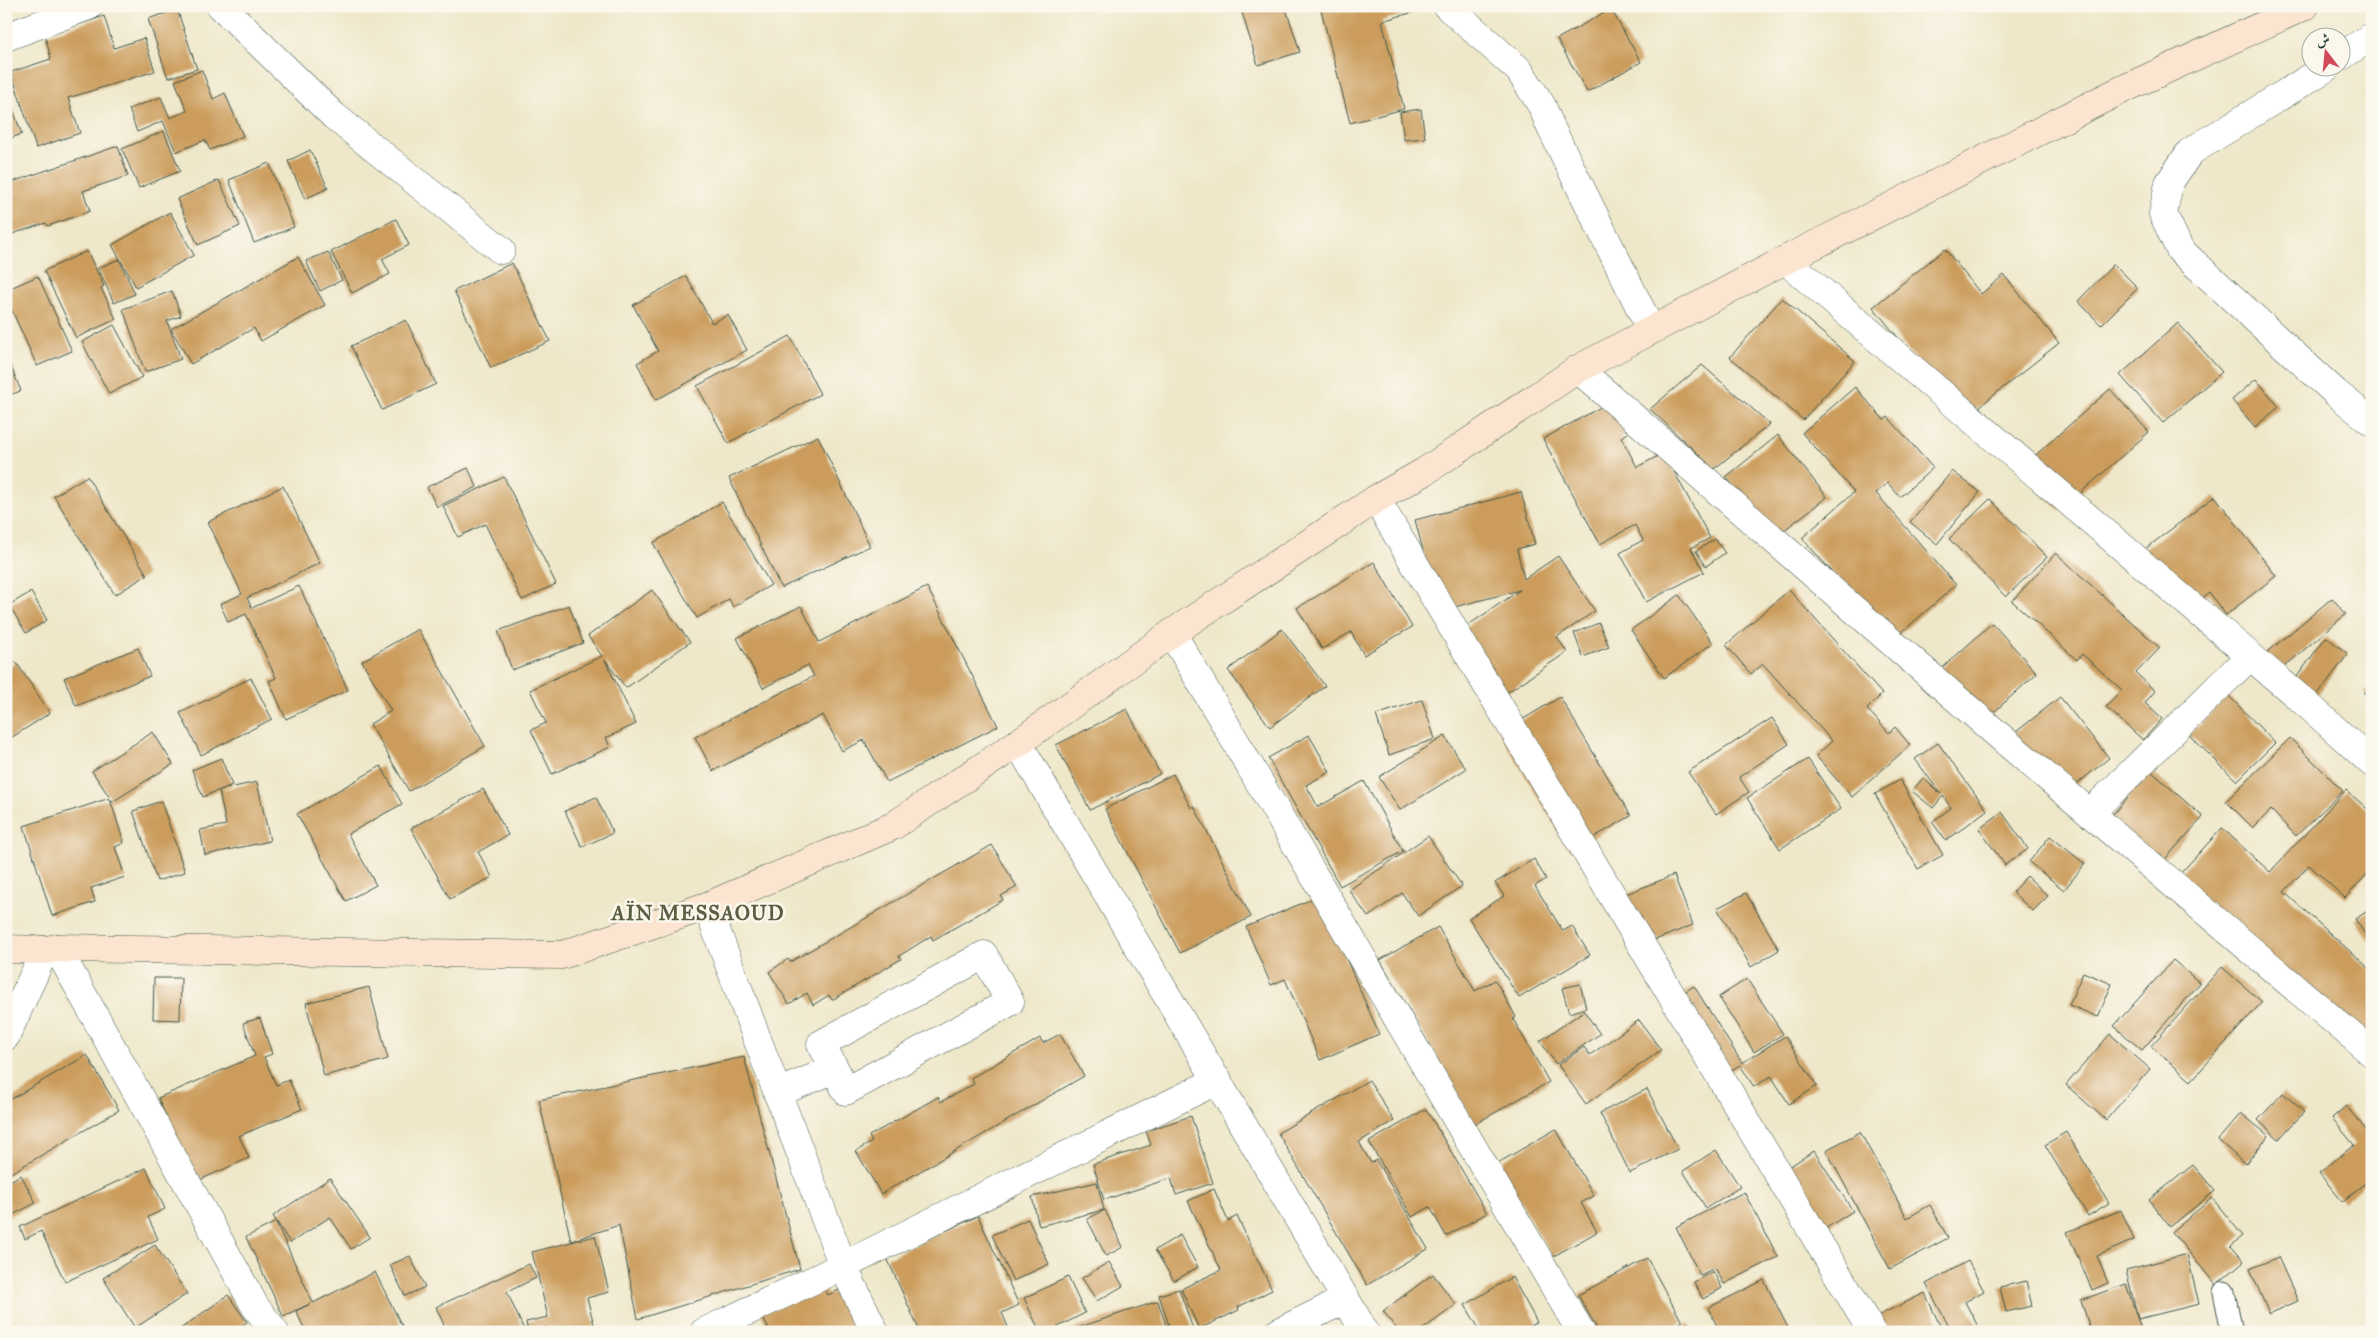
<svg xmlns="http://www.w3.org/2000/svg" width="2378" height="1338" viewBox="0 0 2378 1338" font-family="'IM FELL Great Primer',Amiri,serif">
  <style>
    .building { fill: #cb9c5c }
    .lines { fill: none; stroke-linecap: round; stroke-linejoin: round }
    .service-casing { stroke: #3e564a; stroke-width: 23 }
    .minor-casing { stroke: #3e564a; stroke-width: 29 }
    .secondary-casing { stroke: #3e564a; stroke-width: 29 }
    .service { stroke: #fff; stroke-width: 21 }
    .minor { stroke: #fff; stroke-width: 28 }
    .secondary { stroke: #fce5d0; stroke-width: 28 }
    .labels { text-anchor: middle; stroke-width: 5; stroke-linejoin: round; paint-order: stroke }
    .district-label { font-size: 20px; font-weight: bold; letter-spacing: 1px; fill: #5b5e42; stroke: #fbf7ec }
  </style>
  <rect width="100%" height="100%" fill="#fbf7ec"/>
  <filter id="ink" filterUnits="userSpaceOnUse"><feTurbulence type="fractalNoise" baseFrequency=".02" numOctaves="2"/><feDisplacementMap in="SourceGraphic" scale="10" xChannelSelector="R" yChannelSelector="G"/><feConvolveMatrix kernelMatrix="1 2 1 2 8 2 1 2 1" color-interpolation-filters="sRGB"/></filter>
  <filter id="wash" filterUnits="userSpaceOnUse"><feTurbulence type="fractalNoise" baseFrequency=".0096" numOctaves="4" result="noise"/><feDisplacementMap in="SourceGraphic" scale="20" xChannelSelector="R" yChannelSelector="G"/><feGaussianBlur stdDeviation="1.12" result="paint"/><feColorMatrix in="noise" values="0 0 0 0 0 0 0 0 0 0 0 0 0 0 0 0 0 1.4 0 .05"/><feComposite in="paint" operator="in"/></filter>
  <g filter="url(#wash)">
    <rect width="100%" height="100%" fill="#eee7c9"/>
    <g id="blocks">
      <path class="building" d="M1240,6H1285L1300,52L1258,65Z
        M1320,6H1412L1414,12L1382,21L1404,109L1350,123Z
        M177,9L197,69L168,78L148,19Z
        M1611,9L1641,62L1587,92L1557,39Z
        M104,16L114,48L144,38L155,71L68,98L80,133L36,148L11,72L51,59L45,36Z
        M202,70L213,99L225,93L243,136L210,150L205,140L176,152L163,121L137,132L129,109L161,97L170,118L187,111L175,81Z
        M6,91L22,134L6,140Z
        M1421,109L1425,138L1404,140L1400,112Z
        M164,131L180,171L139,188L122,149Z
        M118,146L128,176L83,191L90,211L48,226L46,223L6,236V184Z
        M310,150L328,188L305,199L288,161Z
        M269,163L294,227L254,243L229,180Z
        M219,180L240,226L198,245L177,199Z
        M170,212L194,255L136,287L112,245Z
        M396,219L409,245L382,259L390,274L352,293L331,252Z
        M1945,249L1981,294L2004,275L2059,343L1964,419L1873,307Z
        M87,251L104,286L101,288L116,319L76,338L44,271Z
        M328,252L342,280L320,291L306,261Z
        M298,257L325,305L261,341L254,328L191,364L171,329Z
        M119,259L135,294L114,303L98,268Z
        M512,263L550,341L491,368L454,291Z
        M2114,264L2138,288L2101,325L2078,301Z
        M38,276L72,351L37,366L6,297V290Z
        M686,276L712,323L728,315L747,350L656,400L637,363L658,351L633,305Z
        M172,291L181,316L167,321L181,359L145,372L123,309Z
        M1782,298L1855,361L1803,420L1730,357Z
        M406,320L436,384L382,410L351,346Z
        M2178,323L2222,372L2163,423L2120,375Z
        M114,325L142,377L109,394L82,342Z
        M790,336L820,394L728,443L697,386Z
        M8,359L21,391L6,396V360Z
        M1702,365L1770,424L1714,469L1650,409Z
        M2256,379L2279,407L2255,427L2232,400Z
        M1855,387L1884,420L1888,417L1933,468L1900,497L1888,483L1876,493L1956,585L1893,640L1802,538L1854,492L1802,433Z
        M2110,389L2149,432L2060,511L2021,468Z
        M1610,402L1628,433L1621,437L1637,467L1664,453L1710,538L1691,548L1704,572L1646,602L1620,553L1643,540L1635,525L1600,544L1543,439Z
        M1778,435L1827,497L1774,538L1726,477Z
        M818,436L870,546L781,588L729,478Z
        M468,468L477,487L437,507L427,487Z
        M1952,471L1980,492L1937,544L1910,522Z
        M87,476L147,575L115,595L54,496Z
        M504,477L556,584L522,600L485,524L458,537L443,506Z
        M283,486L320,563L247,598L252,608L299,586L348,690L286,719L269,681L276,678L246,614L228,622L220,604L242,594L208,522Z
        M1521,492L1535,544L1517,549L1524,579L1558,556L1595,611L1557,637L1567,652L1499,698L1455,634L1520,590L1439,611L1415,520Z
        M2215,496L2276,576L2226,615L2209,593L2189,608L2145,549Z
        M1990,499L2047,557L2006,597L1949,539Z
        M722,502L771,585L733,607L729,599L697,618L653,543Z
        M1715,539L1725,553L1706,566L1696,551Z
        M2056,553L2160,648L2136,673L2155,691L2145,703L2162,719L2143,740L2106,707L2122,690L2082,654L2077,660L2012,601Z
        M1374,562L1412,627L1364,655L1351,632L1322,649L1297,608Z
        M927,587L998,726L887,782L864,740L842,751L823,715L713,771L695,737L814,676L808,665L763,688L737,638L801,606L819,642Z
        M652,590L690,642L626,688L605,660L636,724L606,738L610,747L552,774L531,730L546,723L530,690L602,656L588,636Z
        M1789,590L1882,694L1867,709L1889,733L1895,727L1910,745L1852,797L1816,756L1832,741L1763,664L1751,674L1726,645Z
        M31,592L47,620L26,633L9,605Z
        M1679,595L1713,643L1664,678L1631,630Z
        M2332,598L2346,614L2277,673L2263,656Z
        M569,605L583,643L512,670L498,631Z
        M1599,623L1609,647L1583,657L1574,633Z
        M1992,623L2037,673L1983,722L1938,672Z
        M418,629L485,746L409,791L370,724L391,711L362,661Z
        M1282,629L1325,686L1270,727L1228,670Z
        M2326,637L2348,654L2310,705L2288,689Z
        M138,648L150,676L76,706L64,678Z
        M16,662L50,713L6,741V668Z
        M251,678L272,719L201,755L180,713Z
        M2372,685V701L2364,693Z
        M2228,695L2275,743L2237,781L2189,735Z
        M1560,697L1631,816L1570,851L1500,733Z
        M2060,697L2109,758L2056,801L2006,740Z
        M1422,700L1435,739L1389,755L1376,715Z
        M1127,709L1160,774L1090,810L1056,745Z
        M1772,718L1789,744L1739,777L1749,792L1716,814L1688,772Z
        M153,732L173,764L112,802L110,799L124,843L115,847L125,877L91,888L95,902L52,916L24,826L110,798L92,771Z
        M1309,735L1330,772L1306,785L1318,807L1364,781L1403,851L1340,886L1268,758Z
        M1445,736L1466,769L1400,810L1379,777Z
        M2290,738L2343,791L2296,836L2271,810L2253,828L2226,801Z
        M1938,743L1987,810L1946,841L1932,822L1951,808L1943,796L1933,808L1912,791L1923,778L1941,794L1915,759Z
        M221,758L232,785L220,790L257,782L270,841L205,855L200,830L226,825L219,790L203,797L192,770Z
        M1808,759L1841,809L1780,849L1747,798Z
        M381,766L402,804L348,834L376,885L346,901L297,814Z
        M2151,771L2203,817L2158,867L2106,822Z
        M1173,774L1191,808L1194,806L1251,917L1180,953L1105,809Z
        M1900,780L1943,855L1918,869L1875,794Z
        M483,789L508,835L478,852L492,877L450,899L411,828Z
        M2346,790L2372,813V869L2345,898L2309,865L2284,892L2372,971V1060L2178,876L2222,828L2270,872Z
        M596,797L613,833L582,847L565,811Z
        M161,801L185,872L157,881L133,811Z
        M2002,812L2028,849L2005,865L1979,829Z
        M1428,836L1462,886L1418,916L1402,893L1368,917L1349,890Z
        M2050,836L2085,864L2064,890L2029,862Z
        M992,845L1017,887L1001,896L1003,900L933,940L931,936L899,956L901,959L832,1000L829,995L813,1005L807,993L789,1004L769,972L788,959L790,962Z
        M1534,859L1546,879L1535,886L1563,931L1572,926L1590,955L1519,998L1469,918L1504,896L1495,883Z
        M1674,875L1693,925L1635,948L1616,898Z
        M2027,876L2048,896L2033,911L2012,892Z
        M1746,893L1779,950L1751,967L1717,908Z
        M1319,896L1379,1034L1320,1060L1285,979L1271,985L1246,927Z
        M2372,908V945L2355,919Z
        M1438,927L1475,991L1495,980L1516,1017L1513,1019L1549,1082L1475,1124L1380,960Z
        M2173,960L2200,983L2142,1050L2114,1026Z
        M2222,967L2262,1002L2191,1081L2151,1046Z
        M2083,972L2112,984L2098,1017L2069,1005Z
        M154,978H181L180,1020L153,1019Z
        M1747,979L1783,1034L1754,1052L1719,997Z
        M1580,984L1586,1008L1569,1013L1562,988Z
        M1694,986L1742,1063L1785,1036L1817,1086L1789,1104L1771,1076L1754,1087L1740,1065L1720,1077L1672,1000Z
        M369,987L388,1059L324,1076L306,1003Z
        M1584,1011L1600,1034L1556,1064L1540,1041Z
        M260,1018L272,1054L264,1057L276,1085L289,1080L302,1109L239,1136L249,1158L195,1182L158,1098L255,1056L243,1023Z
        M1639,1020L1661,1050L1586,1104L1558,1065L1584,1047L1590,1055Z
        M1060,1034L1084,1076L881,1194L856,1151L872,1142L869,1136L938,1097L941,1102L974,1084L971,1078L1040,1038L1043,1043Z
        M2110,1034L2150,1069L2106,1120L2066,1085Z
        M87,1055L119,1110L6,1176V1102Z
        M744,1057L800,1269L638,1319L619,1225L571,1241L539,1100Z
        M1369,1080L1394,1121L1359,1142L1371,1163L1376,1160L1428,1249L1367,1285L1278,1133Z
        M1647,1089L1678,1149L1630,1173L1600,1113Z
        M2283,1093L2304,1112L2279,1139L2258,1120Z
        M2346,1106L2372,1137V1178L2343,1202L2319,1173L2354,1145L2332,1118Z
        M1426,1109L1487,1213L1446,1236L1430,1207L1412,1217L1369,1142Z
        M2241,1113L2269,1136L2245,1164L2218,1140Z
        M1191,1116L1213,1183L1176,1195L1171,1178L1104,1200L1093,1164L1151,1145L1146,1131Z
        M1556,1129L1594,1196L1581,1203L1597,1232L1552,1257L1498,1163Z
        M1860,1132L1907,1218L1930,1205L1948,1238L1890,1269L1826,1150Z
        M2066,1132L2109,1203L2088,1216L2045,1145Z
        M1716,1150L1740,1187L1706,1208L1683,1171Z
        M1814,1151L1853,1211L1815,1235L1776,1175Z
        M2193,1165L2215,1191L2170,1227L2149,1200Z
        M146,1168L165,1209L148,1217L158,1239L65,1282L41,1231L25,1239L20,1227Z
        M21,1175L36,1203L6,1218V1183Z
        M330,1178L370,1237L351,1249L330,1217L290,1243L273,1216Z
        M1097,1182L1104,1210L1039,1226L1032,1197Z
        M1214,1189L1228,1221L1237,1216L1272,1290L1238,1307L1239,1310L1199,1329L1181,1289L1221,1270L1188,1201Z
        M1744,1192L1778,1257L1724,1284L1715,1268L1700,1275L1676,1227Z
        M2212,1198L2243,1236L2231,1246L2244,1261L2216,1285L2172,1232Z
        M1105,1210L1123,1247L1106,1256L1087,1219Z
        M2121,1210L2134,1240L2097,1256L2108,1283L2092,1290L2067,1232Z
        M978,1216L1019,1305L1002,1313L1010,1332H920L887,1258Z
        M1028,1219L1049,1264L1013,1281L992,1235Z
        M276,1222L313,1303L375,1272L405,1332H306L296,1311L310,1304L283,1316L246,1237Z
        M1180,1235L1198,1267L1174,1281L1155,1250Z
        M595,1236L609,1292L587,1298L596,1332H548L547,1327L528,1332L526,1322L548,1317L532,1252Z
        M155,1245L187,1294L135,1328L103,1278Z
        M2187,1254L2199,1304L2138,1319L2126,1270Z
        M410,1256L425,1287L405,1296L390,1265Z
        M2278,1257L2298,1301L2269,1314L2250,1269Z
        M1647,1258L1682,1322L1665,1332H1599L1578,1295Z
        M1968,1261L1984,1291L1965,1302L1981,1332H1952L1926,1284Z
        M1109,1262L1123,1286L1097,1301L1082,1278Z
        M529,1264L536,1278L507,1292L525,1332H447L436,1307Z
        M815,1270L828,1295L841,1289L880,1332H770L754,1300Z
        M1713,1271L1722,1288L1703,1299L1694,1282Z
        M1433,1274L1456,1305L1419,1332H1399L1383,1311Z
        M1068,1277L1085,1313L1048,1332H1040L1024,1298Z
        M1512,1277L1537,1322L1520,1332H1481L1465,1305Z
        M1764,1280L1790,1332H1720L1708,1308Z
        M2026,1281L2032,1306L2006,1312L2000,1287Z
        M2126,1284L2142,1332H2091L2081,1300Z
        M1179,1289L1194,1332H1171L1159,1295Z
        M1925,1293L1943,1332H1877L1871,1319Z
        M228,1295L247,1322L233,1332H176Z
        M1158,1301L1168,1332H1068V1331Z
        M1689,1323L1694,1332H1672Z"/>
    </g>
  </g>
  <g filter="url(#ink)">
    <use href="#blocks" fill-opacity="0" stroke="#3e564a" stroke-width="1"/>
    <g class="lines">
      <g class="service-casing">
        <path id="service" d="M2224,1292L2232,1332"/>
      </g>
      <g class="minor-casing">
        <path id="minor" d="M221,6L334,116L501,250
          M1447,6L1519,70L1542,106L1551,128L1651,330
          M6,37L89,6
          M2340,57L2372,36
          M2326,68L2190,152L2169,183L2163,214L2180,250L2336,393L2372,422
          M1785,260L2309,706L2372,763
          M1578,369L2012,747L2372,1053
          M1376,499L1872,1332
          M1172,633L1581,1332
          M1018,743L1365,1332
          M2090,813L2250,656
          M707,906L843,1266L875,1332
          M57,948L255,1306L275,1332
          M6,1036L45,950
          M777,1093L835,1069L821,1044L984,955L1010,1002L846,1091L835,1069
          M704,1332L843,1266L1218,1080
          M1279,1332L1346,1299"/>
      </g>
      <g class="secondary-casing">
        <path id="secondary" d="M6,949L45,950L57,948L562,955L707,906L893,826L1018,743L1172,633L1376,499L1424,472L1578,369L1785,260L2117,92L2305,6"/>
      </g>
      <use href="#service" class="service"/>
      <use href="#minor" class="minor"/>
      <use href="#secondary" class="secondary"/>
    </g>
  </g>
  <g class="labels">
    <g class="district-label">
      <text x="698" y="920">AÏN MESSAOUD</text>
    </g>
  </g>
  <rect width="2378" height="1338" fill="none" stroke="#fbf7ec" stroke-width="25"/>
  <g transform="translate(2326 52) rotate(344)"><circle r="24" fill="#fbf7ec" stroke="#a3ada2"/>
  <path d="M0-4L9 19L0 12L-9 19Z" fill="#d1495b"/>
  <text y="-8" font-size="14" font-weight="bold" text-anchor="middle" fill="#1f3d34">ش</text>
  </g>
</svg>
